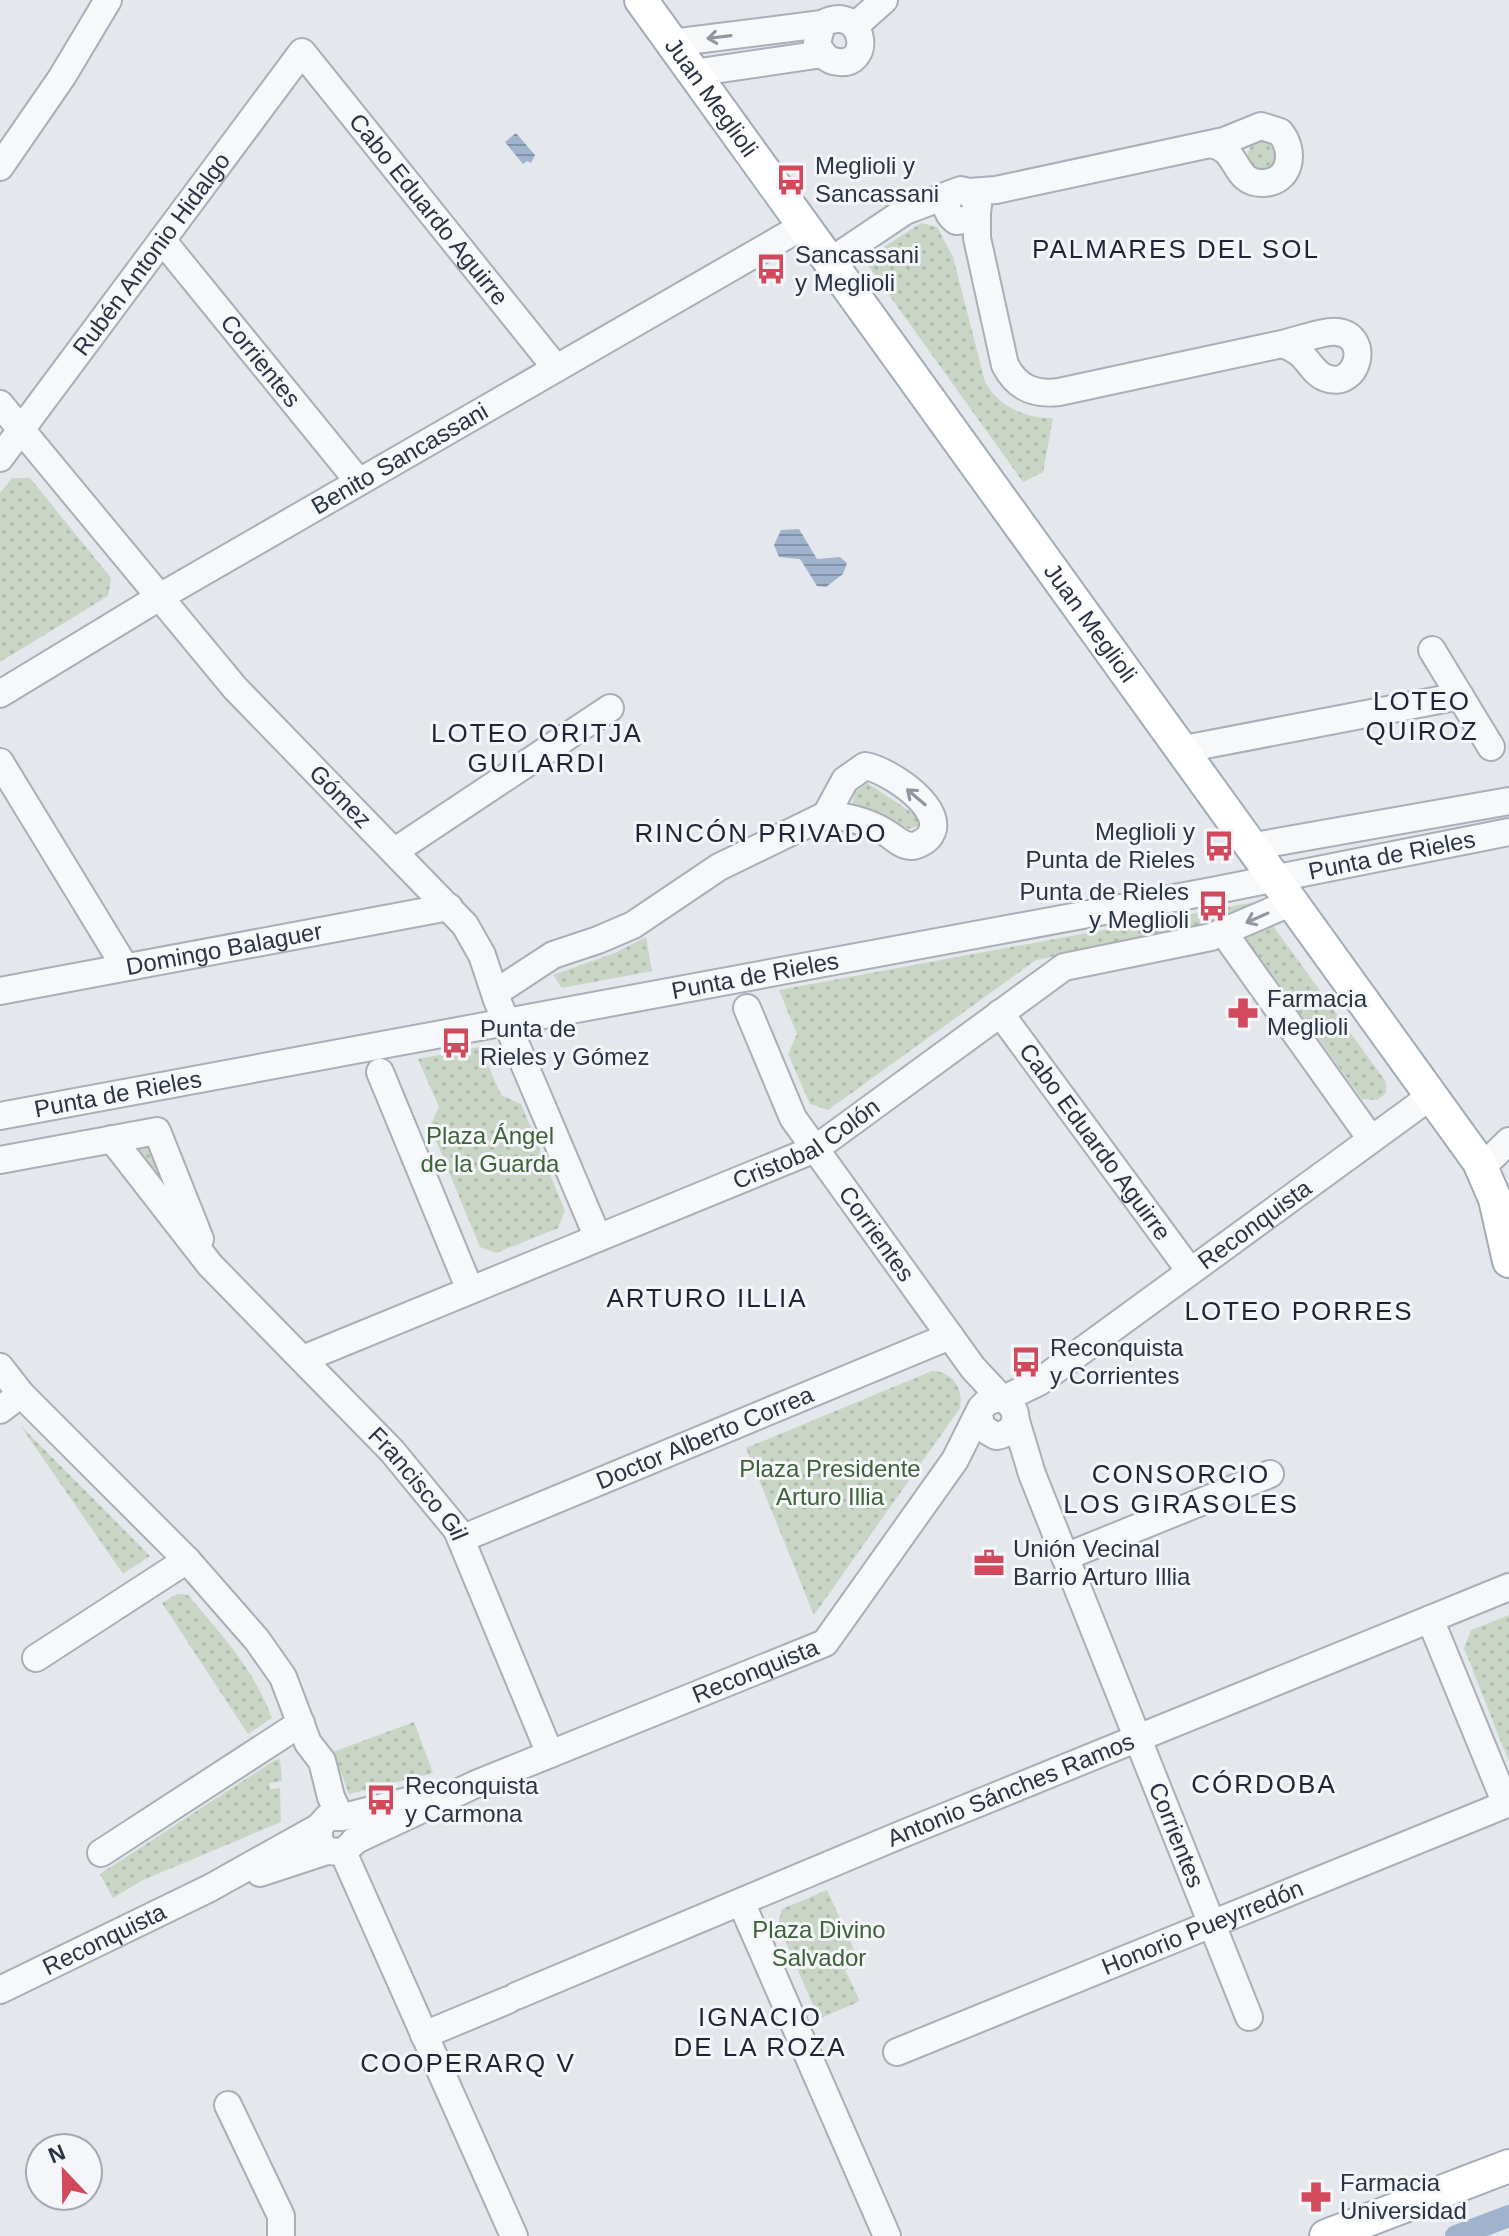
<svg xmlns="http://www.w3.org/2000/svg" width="1509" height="2236" viewBox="0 0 1509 2236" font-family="Arial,sans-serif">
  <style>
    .grass { fill: url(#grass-dots) }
    .water { fill: url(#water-rules) }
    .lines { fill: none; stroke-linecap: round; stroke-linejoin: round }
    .canal { stroke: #9fb4cc; stroke-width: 22 }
    .minor-casing { stroke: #a9aeb7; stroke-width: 30 }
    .major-casing { stroke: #a3abb8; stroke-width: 36 }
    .minor { stroke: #f7f8fa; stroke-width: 26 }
    .major { stroke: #fff; stroke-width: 32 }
    .oneway { stroke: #9196a0 }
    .labels { text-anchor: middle; stroke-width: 6; stroke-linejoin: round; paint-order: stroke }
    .street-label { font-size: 24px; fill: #2b3445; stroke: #f4f6f9 }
    .poi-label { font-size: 24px; fill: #2b3445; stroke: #f4f6f9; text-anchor: start }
    .park-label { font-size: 24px; fill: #3f6138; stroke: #f4f6f9 }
    .neighbourhood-label { font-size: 26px; letter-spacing: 2px; fill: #1d2536; stroke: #f4f6f9 }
  </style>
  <defs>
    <pattern id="grass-dots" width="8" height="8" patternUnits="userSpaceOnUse" patternTransform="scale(2)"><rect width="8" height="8" fill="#c9d6c5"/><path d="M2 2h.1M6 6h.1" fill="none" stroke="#adb8ab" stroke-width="1.8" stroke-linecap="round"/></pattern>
    <pattern id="water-rules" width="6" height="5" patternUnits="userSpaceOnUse" patternTransform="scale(2)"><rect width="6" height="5" fill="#9fb4cc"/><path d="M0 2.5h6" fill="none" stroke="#8293a7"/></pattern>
  </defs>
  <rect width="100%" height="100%" fill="#e4e7ec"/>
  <path class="grass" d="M1248 155a15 15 0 1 1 30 0a15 15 0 1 1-30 0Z
    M921,223L937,227L953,257L985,382C998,406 1026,419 1053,418L1043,472L1023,482L864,260Z
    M12,478H30L111,578L108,596L0,662V493Z
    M867,783L914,814L918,817V826L909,829L853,803L854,793Z
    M1255,902L1259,907L1244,918L1036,960L828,1110L810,1104L788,1054L797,1034L779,990Z
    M1271,923L1386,1082V1093L1377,1100L1362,1099L1246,939L1251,928Z
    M646,937L652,971L562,988L553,975L615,953Z
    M480,1047L501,1095L521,1104L565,1211L558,1228L496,1253L480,1247L430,1126L439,1107L418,1059Z
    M144,1143H150L166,1182L163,1185L135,1149Z
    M932,1371C952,1372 964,1387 960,1408L814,1615L746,1448Z
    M20,1425L150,1556L123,1574Z
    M177,1594L188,1595C223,1637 252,1666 272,1718L248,1734L162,1603Z
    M1509,1615V1762L1464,1648L1471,1630Z
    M414,1722L433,1773L349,1794L333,1752Z
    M280,1759L282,1781L269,1783L270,1789L280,1788L281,1822L143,1880L113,1898L100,1874L275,1760Z
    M827,1890L860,1963L845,1970L860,2001L819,2019L778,1924L782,1909Z"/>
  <path class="water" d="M516,133L535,155L531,163L527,161L523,164L505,142Z
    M799,529L817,559L840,557L847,563L843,574L826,587L817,586L800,559L779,557L774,545L781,530Z"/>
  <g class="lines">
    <path class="canal" d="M1456,2236L1509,2216"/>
    <g class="minor-casing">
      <g id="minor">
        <path d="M856,25L884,0"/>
        <path d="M671,43L822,24C865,0 876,72 833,61C824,58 820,51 817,43L822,24"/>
        <path d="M693,73L823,54"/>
        <path d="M0,167L62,77L108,0"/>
        <path d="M969,192L996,190L1224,141L1261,126L1280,132C1296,151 1291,183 1262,183C1232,183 1240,148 1210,144"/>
        <path d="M977,213V238L1005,365C1017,388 1034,395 1059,392L1282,344C1295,341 1327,330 1337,332C1372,336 1358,390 1326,378C1309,372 1309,352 1282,344"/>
        <path id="s1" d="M162,240L359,482"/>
        <path d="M829,262L905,211L961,190L969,192L978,205L977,213L972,219L956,221C945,212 944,204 953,193"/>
        <path id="s2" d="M0,404L235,688L465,925L482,955L497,1000L598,1238"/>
        <path id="s3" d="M0,458L302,52L556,368"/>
        <path d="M1432,650L1491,747"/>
        <path id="s4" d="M0,694L158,598L803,226"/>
        <path d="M1179,750L1460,696"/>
        <path d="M0,762L125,967"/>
        <path d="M1249,847L1509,801"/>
        <path d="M395,851L610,708"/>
        <path d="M1224,933L1371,1139"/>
        <path id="s5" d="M0,991L449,907"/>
        <path d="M495,993L553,955L598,940L633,925L719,867L826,815L845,780L865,766C887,769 952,811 928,838C925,841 917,846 912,846C901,846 894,837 885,832C866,821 847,816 826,815"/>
        <path id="s6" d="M747,1008L793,1118L973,1368L1002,1399"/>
        <path id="s7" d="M1000,1013L1190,1271"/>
        <path d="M380,1072L470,1290"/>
        <path id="s8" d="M0,1116L1212,891L1509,832"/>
        <path id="s9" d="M112,1139L210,1265L392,1451L457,1530L550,1754"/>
        <path d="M0,1160L157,1131L200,1239"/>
        <path d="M1482,1167L1509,1141"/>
        <path id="s10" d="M303,1359L815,1149L1064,967L1211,937L1290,903"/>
        <path d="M0,1367L21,1394L187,1560L257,1640L283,1677L308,1743L322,1761L331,1797L340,1816"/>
        <path id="s11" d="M1004,1399L1039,1382L1431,1096"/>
        <path d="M0,1410L21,1394"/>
        <path id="s12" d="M1016,1421L1032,1474L1249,2017"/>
        <path id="s13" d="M461,1539L950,1336"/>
        <path d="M1065,1557L1270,1474"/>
        <path d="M1430,1619L1506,1804"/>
        <path d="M36,1658L187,1560"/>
        <path id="s14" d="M354,1841L476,1784L825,1643L955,1460L981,1408L987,1402L998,1398C1022,1404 1021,1433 996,1436L982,1428L979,1416"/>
        <path d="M353,1843L343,1852L327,1851L319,1841V1827L328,1817H343L411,1800"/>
        <path d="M343,1852L514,2236"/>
        <path d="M101,1853L301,1723"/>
        <path d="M260,1873L327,1851"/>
        <path d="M741,1902L887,2236"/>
        <path id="s15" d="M0,1990L210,1888L319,1827"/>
        <path id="s16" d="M516,1996L900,1835L1509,1587"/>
        <path d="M424,2035L508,2000"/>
        <path id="s17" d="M897,2052L1509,1803"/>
        <path d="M228,2105L281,2216V2236"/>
      </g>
    </g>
    <g class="major-casing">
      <g id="major">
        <path id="s18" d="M641,0L1479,1162L1495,1199L1509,1261"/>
        <path d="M1326,2236L1509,2166"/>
      </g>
    </g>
    <use href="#minor" class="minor"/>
    <use href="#major" class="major"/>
  </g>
  <defs><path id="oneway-shaft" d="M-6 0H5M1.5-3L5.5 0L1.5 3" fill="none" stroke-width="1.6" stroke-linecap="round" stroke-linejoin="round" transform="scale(2)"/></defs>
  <g class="oneway">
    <use href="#oneway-shaft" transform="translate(719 37) rotate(173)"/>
    <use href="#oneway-shaft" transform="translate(916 797) rotate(-140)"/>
    <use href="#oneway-shaft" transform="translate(1257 918) rotate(156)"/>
  </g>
  <defs>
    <g id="bus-bare" transform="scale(2.4)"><path d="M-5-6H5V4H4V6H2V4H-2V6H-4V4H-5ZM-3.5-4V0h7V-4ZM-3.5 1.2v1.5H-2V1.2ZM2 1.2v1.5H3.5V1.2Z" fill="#d1495b" stroke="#f4f6f9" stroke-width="2.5" paint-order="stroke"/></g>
    <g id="pharmacy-bare" transform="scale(2.4)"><path d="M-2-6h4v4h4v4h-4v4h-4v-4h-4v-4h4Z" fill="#d1495b" stroke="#f4f6f9" stroke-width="2.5" paint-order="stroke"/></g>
    <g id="office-bare" transform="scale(2.4)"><path d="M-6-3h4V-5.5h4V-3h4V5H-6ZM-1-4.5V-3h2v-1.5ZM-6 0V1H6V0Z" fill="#d1495b" stroke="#f4f6f9" stroke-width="2.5" paint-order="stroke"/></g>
  </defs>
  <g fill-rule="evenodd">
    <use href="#bus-bare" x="791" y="180"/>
    <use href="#bus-bare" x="771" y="269"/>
    <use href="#bus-bare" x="1219" y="846"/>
    <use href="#bus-bare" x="1213" y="906"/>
    <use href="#pharmacy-bare" x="1243" y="1013"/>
    <use href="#bus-bare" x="456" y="1043"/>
    <use href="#bus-bare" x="1026" y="1362"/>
    <use href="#office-bare" x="989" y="1563"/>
    <use href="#bus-bare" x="381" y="1800"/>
    <use href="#pharmacy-bare" x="1316" y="2197"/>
  </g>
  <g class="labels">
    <g class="street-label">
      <text dy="8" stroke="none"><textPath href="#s18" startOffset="120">Juan Meglioli</textPath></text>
      <text dy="8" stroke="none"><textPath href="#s3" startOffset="708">Cabo Eduardo Aguirre</textPath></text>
      <text dy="8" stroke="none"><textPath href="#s3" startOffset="254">Rubén Antonio Hidalgo</textPath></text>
      <text dy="8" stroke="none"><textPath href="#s1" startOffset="156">Corrientes</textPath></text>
      <text dy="8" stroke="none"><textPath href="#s4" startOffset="464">Benito Sancassani</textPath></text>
      <text dy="8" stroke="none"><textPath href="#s18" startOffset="768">Juan Meglioli</textPath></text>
      <text dy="8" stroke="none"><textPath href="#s2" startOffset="520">Gómez</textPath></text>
      <text dy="8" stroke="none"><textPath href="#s8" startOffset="1416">Punta de Rieles</textPath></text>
      <text dy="8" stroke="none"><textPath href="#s5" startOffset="228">Domingo Balaguer</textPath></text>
      <text dy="8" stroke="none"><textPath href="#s8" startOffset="768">Punta de Rieles</textPath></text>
      <text dy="8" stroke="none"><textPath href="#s8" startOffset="120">Punta de Rieles</textPath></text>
      <text dy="8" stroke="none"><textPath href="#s10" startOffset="548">Cristobal Colón</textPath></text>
      <text dy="8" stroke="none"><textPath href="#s7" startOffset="160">Cabo Eduardo Aguirre</textPath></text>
      <text dy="8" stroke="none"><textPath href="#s11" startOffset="306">Reconquista</textPath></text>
      <text dy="8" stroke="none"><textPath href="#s6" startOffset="262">Corrientes</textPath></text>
      <text dy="8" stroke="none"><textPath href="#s13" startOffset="264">Doctor Alberto Correa</textPath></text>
      <text dy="8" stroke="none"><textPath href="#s9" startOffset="462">Francisco Gil</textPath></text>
      <text dy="8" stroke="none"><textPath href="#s14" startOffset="436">Reconquista</textPath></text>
      <text dy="8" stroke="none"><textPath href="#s16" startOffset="536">Antonio Sánches Ramos</textPath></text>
      <text dy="8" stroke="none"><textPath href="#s12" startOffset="444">Corrientes</textPath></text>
      <text dy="8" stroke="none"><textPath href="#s17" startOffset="330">Honorio Pueyrredón</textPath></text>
      <text dy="8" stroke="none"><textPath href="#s15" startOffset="116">Reconquista</textPath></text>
    </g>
    <g class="poi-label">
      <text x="815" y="174">Meglioli y<tspan x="815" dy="28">Sancassani</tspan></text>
      <text x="795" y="263">Sancassani<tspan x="795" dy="28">y Meglioli</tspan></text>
      <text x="1195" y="840" text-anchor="end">Meglioli y<tspan x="1195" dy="28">Punta de Rieles</tspan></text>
      <text x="1189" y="900" text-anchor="end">Punta de Rieles<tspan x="1189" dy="28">y Meglioli</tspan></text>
      <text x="1267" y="1007">Farmacia<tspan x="1267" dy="28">Meglioli</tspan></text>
      <text x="480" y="1037">Punta de<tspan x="480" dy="28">Rieles y Gómez</tspan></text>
      <text x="1050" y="1356">Reconquista<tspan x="1050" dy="28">y Corrientes</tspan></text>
      <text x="1013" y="1557">Unión Vecinal<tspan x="1013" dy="28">Barrio Arturo Illia</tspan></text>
      <text x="405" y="1794">Reconquista<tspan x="405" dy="28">y Carmona</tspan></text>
      <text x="1340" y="2191">Farmacia<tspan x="1340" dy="28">Universidad</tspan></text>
    </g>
    <g class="park-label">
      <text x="490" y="1144">Plaza Ángel<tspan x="490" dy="28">de la Guarda</tspan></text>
      <text x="830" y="1477">Plaza Presidente<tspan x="830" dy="28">Arturo Illia</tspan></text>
      <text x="819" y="1938">Plaza Divino<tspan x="819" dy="28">Salvador</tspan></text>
    </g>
    <g class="neighbourhood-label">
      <text x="1176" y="258">PALMARES DEL SOL</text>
      <text x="1422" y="710">LOTEO<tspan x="1422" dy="30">QUIROZ</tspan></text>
      <text x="537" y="742">LOTEO ORITJA<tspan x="537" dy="30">GUILARDI</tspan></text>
      <text x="761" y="842">RINCÓN PRIVADO</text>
      <text x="707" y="1307">ARTURO ILLIA</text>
      <text x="1299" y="1320">LOTEO PORRES</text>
      <text x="1181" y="1483">CONSORCIO<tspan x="1181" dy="30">LOS GIRASOLES</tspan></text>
      <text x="1264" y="1793">CÓRDOBA</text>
      <text x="760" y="2026">IGNACIO<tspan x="760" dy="30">DE LA ROZA</tspan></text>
      <text x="468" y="2072">COOPERARQ V</text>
    </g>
  </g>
  <g transform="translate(64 2172) rotate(338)"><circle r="38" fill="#f4f6f9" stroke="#a4a8b1" stroke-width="2"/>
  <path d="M0-6L14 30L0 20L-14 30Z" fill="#d1495b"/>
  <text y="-12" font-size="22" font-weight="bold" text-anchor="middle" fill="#2b3445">N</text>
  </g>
</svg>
